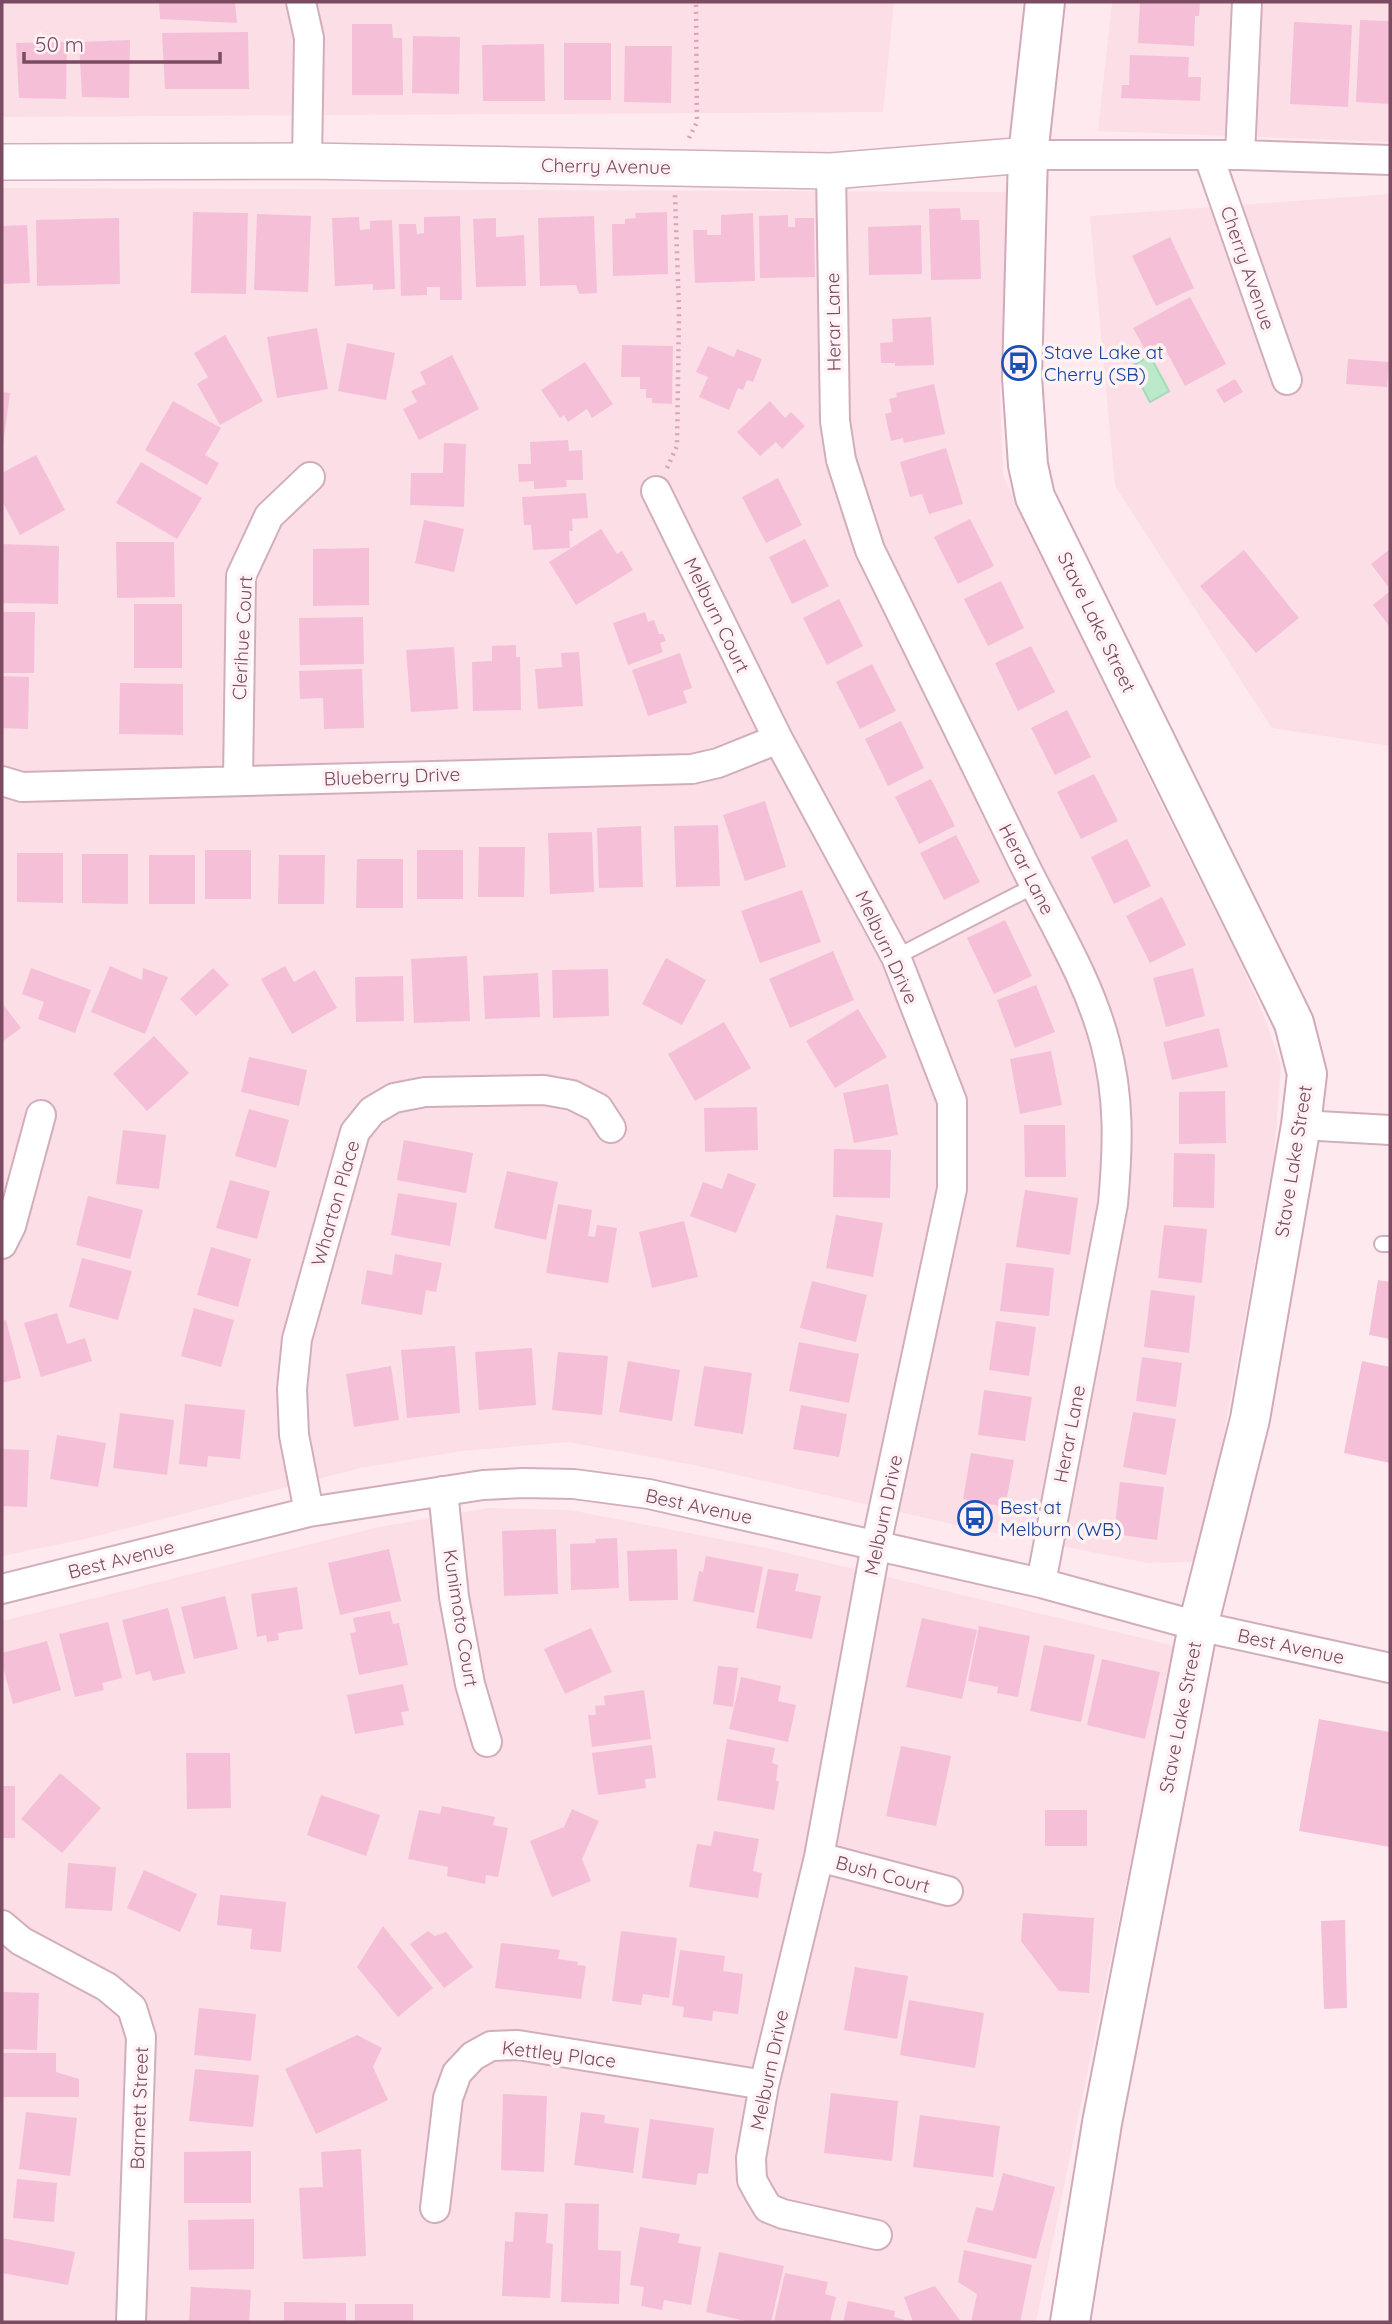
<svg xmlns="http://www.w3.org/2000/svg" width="1392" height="2324" viewBox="0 0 1392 2324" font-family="Quicksand,sans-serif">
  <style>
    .residential { fill: #fbdee6 }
    .water { fill: #bce9cb; stroke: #a2dcb5; stroke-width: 2 }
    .building { fill: #f5c0d7 }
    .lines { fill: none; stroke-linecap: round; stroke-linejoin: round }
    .service-casing { stroke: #d2aebc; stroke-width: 18 }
    .minor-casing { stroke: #d2aebc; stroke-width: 32 }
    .tertiary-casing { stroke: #d2aebc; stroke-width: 38 }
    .secondary-casing { stroke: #d2a9b9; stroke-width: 42 }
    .path { stroke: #dba2bb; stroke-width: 4.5; stroke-dasharray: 2 5; stroke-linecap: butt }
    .service { stroke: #fff; stroke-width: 14 }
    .minor { stroke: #fff; stroke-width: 28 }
    .tertiary { stroke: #fff; stroke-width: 35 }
    .secondary { stroke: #fff; stroke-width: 38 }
    .labels { text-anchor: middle; stroke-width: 7; stroke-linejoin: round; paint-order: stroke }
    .street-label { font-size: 19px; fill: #7b4b62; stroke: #fff2f5 }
    .transit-label { font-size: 19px; fill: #164399; stroke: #fff2f5; text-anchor: start }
  </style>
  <rect width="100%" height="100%" fill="#feeaee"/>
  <path class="residential" d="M2,2H894L883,112L2,117Z
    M1112,2H1390V142L1098,131Z
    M2,188L1008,192L1000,396L1003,475L1165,812L1236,953L1264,1016L1281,1065L1274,1156L1205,1539L1192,1562L1148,1563L974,1529L694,1465L568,1442L461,1451L361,1468L85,1539L2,1556Z
    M1390,194V746L1272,728L1115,486L1090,216Z
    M489,1508L570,1510L771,1549L1175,1646L1036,2322H2V1621L379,1527Z"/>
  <path class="water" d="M1150,356L1169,391L1150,402L1131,366Z"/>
  <path class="building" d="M159,2H235L237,23L160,19Z
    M1140,2H1200L1199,16H1195L1194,46L1138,43Z
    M1360,20L1390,21V104L1356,102Z
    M1294,22L1352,25L1348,107L1290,104Z
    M352,24H392L393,38H402L403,95H352Z
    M248,32L249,89H165L162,33Z
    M413,36L460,37L459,94L412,93Z
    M130,40L129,98L82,97L79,42Z
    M67,42L66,99L19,98L16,43Z
    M564,43H611V100H564Z
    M544,44L545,101H483L482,45Z
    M625,46H672L671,103L624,102Z
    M1130,55L1189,57L1188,77H1201L1200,101L1121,98L1122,85H1129Z
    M960,208L961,220H979L981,279L931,280L929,209Z
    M193,212L248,213L246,294L191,293Z
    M667,212L668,274L613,276L612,224H625V219L636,218L635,213Z
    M753,213L755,281L695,283L693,230H707V235H721V215Z
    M257,214L311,216L308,292L254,290Z
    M788,215V227H795V218H814L815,277L760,278L759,216Z
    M460,216L462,300H440V287H427V295L401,296L399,224H416L417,234L424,233V217Z
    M594,216L597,293L579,294L576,285L540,286L538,218Z
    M359,217L360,230L370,229V221L392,220L395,289L373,290V284L335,286L332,218Z
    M119,218L120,284L37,286L36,220Z
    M496,218V237L524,235L526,286L476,287L473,219Z
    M27,225L30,283L2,284V226Z
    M921,225L922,274L869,275L868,227Z
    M1170,237L1194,288L1156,306L1132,256Z
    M1190,297L1226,364L1185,386L1162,343L1146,351L1133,328Z
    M931,317L934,365L895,366V363H881L880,343L893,342L892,319Z
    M317,328L328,389L277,398L267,337Z
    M225,335L263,401L220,425L197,384L208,377L194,353Z
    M347,343L395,353L386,400L338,391Z
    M622,345L673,346L672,404L652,403V398H646V389H640V377H621Z
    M708,346L734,357L737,349L762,359L753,382L747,380L743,390L738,388L729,410L699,397L708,377L696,372Z
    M452,355L479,409L419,440L403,409L417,402L411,391L426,384L420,372Z
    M1348,359L1389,362L1387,387L1346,384Z
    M585,362L613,404L592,418L587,409L568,422L564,415L560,418L541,390Z
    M1235,379L1243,392L1224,403L1216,390Z
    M934,384L945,434L904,443L903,438L891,441L885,414L892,412L889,399L897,397L896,393Z
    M2,392L10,393L3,445H2Z
    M173,401L221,428L205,455L219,463L207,485L145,450Z
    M770,401L785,418L791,412L805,426L782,449L776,442L760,456L737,432Z
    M568,440L569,451L582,450L583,480H566L567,487L534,489V481L519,482L518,464H531L530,442Z
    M444,443L466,444L464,507L410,505L411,473H443Z
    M946,448L963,504L929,514L922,494L910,497L900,462Z
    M36,455L65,510L20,535L2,501V473Z
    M141,462L202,498L177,539L116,503Z
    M778,478L802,525L766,543L742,497Z
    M586,493L588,518L572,519L573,531H569L570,548L533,550L531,525H524L522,497Z
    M970,519L994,566L958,584L934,537Z
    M424,520L464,529L454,572L415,563Z
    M601,529L617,554L622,551L633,570L576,605L549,562Z
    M805,539L829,586L792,604L769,557Z
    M116,542H174L175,597L117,598Z
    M2,544L59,546L58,604L2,603Z
    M369,548V605L313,606V549Z
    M1390,549V589L1371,564Z
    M1244,550L1299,618L1256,653L1200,586Z
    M1001,581L1024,628L988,646L964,599Z
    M1390,591V627L1373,605Z
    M839,599L863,646L827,665L803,618Z
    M134,604H182V668H134Z
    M2,612H35L34,673H2Z
    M645,612L648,622L654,620L659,634H663L666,641L660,643L663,652L628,665L613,623Z
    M363,617L364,664L300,665L299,618Z
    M516,645V657H520L521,710L473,711L472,662L492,661V646Z
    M1031,646L1055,692L1018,711L995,663Z
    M454,647L458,709L411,712L406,650Z
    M579,652L583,706L538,709L535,669L562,667L561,653Z
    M680,653L692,688L683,691L687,703L648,716L632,670Z
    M872,664L896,711L860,729L836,682Z
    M362,669L364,728L324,729L323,698L300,699L299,671Z
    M2,676L29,677L28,729L2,728Z
    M120,683L183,684V735L119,734Z
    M1067,710L1091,757L1055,775L1031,728Z
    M901,721L924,768L888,786L865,739Z
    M1094,774L1118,821L1081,839L1057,792Z
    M931,779L955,826L919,844L895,797Z
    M765,801L786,867L745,881L723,815Z
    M718,825L720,886L676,887L674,826Z
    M641,826L643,887L599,888L597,828Z
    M592,832L594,892L550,894L548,833Z
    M956,835L980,882L944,900L920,853Z
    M1127,839L1151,886L1114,904L1091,857Z
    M479,847H525L524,897H478Z
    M205,850H251V899H205Z
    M417,850H463V899H417Z
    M17,853H63V903L17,902Z
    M82,854H128V904L82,903Z
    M149,855H195V904H149Z
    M279,855H325L324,904H278Z
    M357,859H403V908H356Z
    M802,890L821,942L760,963L741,911Z
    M1162,897L1186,945L1150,963L1126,916Z
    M1005,920L1032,976L994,994L967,938Z
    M833,951L854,1000L790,1028L769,979Z
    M467,956L470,1021L414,1023L411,959Z
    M666,958L706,980L682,1025L642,1004Z
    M110,966L142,980L143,968L168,977L145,1034L91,1012Z
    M285,966L294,982L315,970L337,1008L292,1034L261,979Z
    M31,968L91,990L75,1033L38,1019L44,1002L22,994Z
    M213,968L229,985L196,1016L180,999Z
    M1193,968L1205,1016L1166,1027L1153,978Z
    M608,969L609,1016L553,1018L552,970Z
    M538,973L540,1017L485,1019L483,976Z
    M403,976L404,1021L356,1022L355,977Z
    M1036,985L1055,1032L1015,1048L997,1000Z
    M2,1003L21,1028L2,1042Z
    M858,1009L887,1057L835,1088L806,1041Z
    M724,1022L751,1068L695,1101L668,1054Z
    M1219,1028L1228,1067L1172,1080L1163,1042Z
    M154,1036L189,1073L147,1111L113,1074Z
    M1051,1051L1062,1105L1020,1114L1010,1059Z
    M249,1057L307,1070L299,1106L241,1092Z
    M888,1084L898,1135L854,1143L843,1093Z
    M1225,1091L1226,1143L1179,1144V1092Z
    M757,1107L758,1150L705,1152L704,1108Z
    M249,1109L289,1120L276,1168L235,1156Z
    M1024,1125H1065L1066,1177H1025Z
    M123,1130L166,1135L159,1189L116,1184Z
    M404,1140L473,1153L466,1193L397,1180Z
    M834,1149L891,1150L890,1198L833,1197Z
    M1174,1153L1215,1154L1214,1208L1173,1207Z
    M507,1171L558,1182L546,1240L494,1228Z
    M728,1173L756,1184L736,1233L690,1216L703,1182L722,1189Z
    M230,1180L270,1191L257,1239L216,1228Z
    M1025,1190L1078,1198L1070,1255L1016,1247Z
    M398,1193L457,1203L450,1246L391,1235Z
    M88,1196L143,1210L130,1259L76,1245Z
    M558,1204L592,1210L588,1236L595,1237L597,1225L617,1228L608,1283L546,1273Z
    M836,1215L883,1223L873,1277L826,1268Z
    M684,1221L698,1277L652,1288L639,1232Z
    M1164,1225L1207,1229L1202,1283L1158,1278Z
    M211,1247L251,1259L238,1307L197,1295Z
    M395,1254L442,1263L436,1292L426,1290L422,1315L361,1304L367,1270L392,1275Z
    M82,1258L132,1271L118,1320L69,1307Z
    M1006,1263L1054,1268L1049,1316L1000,1311Z
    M1378,1280L1390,1282V1339L1369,1335Z
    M812,1281L867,1295L856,1342L800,1328Z
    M1151,1290L1195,1296L1189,1353L1144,1347Z
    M194,1308L234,1320L221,1367L181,1356Z
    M57,1313L67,1344L85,1338L92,1361L41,1377L24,1323Z
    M6,1320L21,1378L2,1383V1321Z
    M996,1321L1036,1327L1029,1376L989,1370Z
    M799,1342L859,1354L849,1403L789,1391Z
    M455,1346L460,1413L407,1418L401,1350Z
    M532,1348L536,1405L479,1410L475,1352Z
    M558,1352L608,1356L602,1415L552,1410Z
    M1142,1357L1182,1363L1176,1407L1136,1401Z
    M628,1361L680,1370L672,1421L619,1412Z
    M1362,1361L1390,1367V1463L1344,1453Z
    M391,1366L399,1420L354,1427L346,1374Z
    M704,1366L752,1373L743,1434L694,1426Z
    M984,1390L1032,1397L1025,1441L978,1435Z
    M185,1404L245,1410L240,1459L208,1456L207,1467L179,1464Z
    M801,1405L847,1414L839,1457L793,1449Z
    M1133,1412L1176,1419L1166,1475L1123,1467Z
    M120,1413L174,1420L167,1475L113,1468Z
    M57,1435L106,1443L98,1487L50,1479Z
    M2,1449L29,1450L27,1507L2,1506Z
    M971,1453L1014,1460L1005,1507L963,1499Z
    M1120,1482L1164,1487L1157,1540L1114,1534Z
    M556,1529L558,1594L504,1596L502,1531Z
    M617,1538L619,1588L571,1590L570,1544L596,1543L595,1539Z
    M389,1549L401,1601L340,1615L328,1563Z
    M677,1549L678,1600L629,1601L627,1551Z
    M706,1556L763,1567L754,1613L693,1601L699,1571L703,1572Z
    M768,1569L799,1574L795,1591L821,1596L812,1639L756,1628Z
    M297,1587L303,1629L278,1633L279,1640L267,1642L266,1635L257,1637L251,1594Z
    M225,1596L238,1649L194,1659L181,1607Z
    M168,1608L185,1673L153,1681L150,1671L136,1675L122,1620Z
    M390,1611L393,1624L399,1623L408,1665L359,1675L350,1633L356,1632L353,1618Z
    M922,1618L977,1630L962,1699L906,1687Z
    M108,1622L122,1678L102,1683L104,1690L75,1697L59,1634Z
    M979,1626L1030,1636L1018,1697L997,1693L998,1687L968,1681Z
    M591,1628L612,1672L565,1694L544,1649Z
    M47,1641L61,1690L13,1704L2,1664V1653Z
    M1044,1645L1095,1655L1081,1722L1030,1711Z
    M1102,1659L1160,1672L1145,1739L1087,1725Z
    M718,1666L738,1668L733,1707L713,1704Z
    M741,1677L781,1686L778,1701L796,1705L788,1742L729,1729Z
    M403,1684L409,1711L401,1712L404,1725L355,1734L347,1695Z
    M644,1690L651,1739L592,1747L588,1715H596L595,1706L605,1705L604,1696Z
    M1319,1719L1390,1732V1847L1299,1831Z
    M727,1739L775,1748L772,1763L778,1765L776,1781H779L774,1810L717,1800Z
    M652,1745L656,1778L645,1779L646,1788L598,1795L592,1753Z
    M901,1746L951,1756L936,1826L886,1816Z
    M186,1753H230L231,1808L187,1809Z
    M60,1773L101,1808L62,1853L21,1819Z
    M2,1786H15V1838H2Z
    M321,1795L380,1815L366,1856L307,1835Z
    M442,1806L495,1817L493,1825L508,1828L498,1877L486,1875L485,1884L447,1876L448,1867L408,1859L419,1810L440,1814Z
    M572,1809L599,1821L582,1859L591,1881L552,1897L530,1841L564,1827Z
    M1045,1810H1087V1846H1045Z
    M714,1831L759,1839L753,1871L762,1873L758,1898L689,1887L697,1844L711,1846Z
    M68,1863L116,1867L112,1911L65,1908Z
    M144,1870L197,1894L180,1932L127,1908Z
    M220,1895L286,1902L281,1952L250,1949L252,1929L217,1925Z
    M1023,1913L1094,1918L1089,1993L1059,1991L1021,1941Z
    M1345,1920L1347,2008L1324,2009L1321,1921Z
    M383,1926L433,1988L398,2017L357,1967Z
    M428,1931L435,1936L446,1932L473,1967L444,1988L410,1944Z
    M621,1931L677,1938L669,1998L643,1994L641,2005L612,2001Z
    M501,1943L560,1950L558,1959L578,1962L577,1965L586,1966L581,1999L495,1988Z
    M680,1950L725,1956L723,1971L743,1974L738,2014L713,2011L712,2021L683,2017L684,2007L672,2005Z
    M855,1967L908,1976L897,2039L844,2030Z
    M2,1992L39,1993L37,2050L2,2049Z
    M909,2000L984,2013L975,2068L900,2055Z
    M199,2008L256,2014L251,2061L194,2055Z
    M357,2035L382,2048L373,2067L388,2100L316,2134L285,2069Z
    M2,2053H56V2072L79,2079V2097H2Z
    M195,2069L259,2075L253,2127L189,2121Z
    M831,2093L898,2101L892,2161L824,2153Z
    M503,2094L547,2096L544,2172L501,2170Z
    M26,2112L77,2118L70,2176L19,2169Z
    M581,2112L605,2115L604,2123L639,2128L633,2173L574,2165Z
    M920,2115L1000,2126L993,2177L913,2167Z
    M650,2119L714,2128L708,2174L698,2173L696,2185L642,2178Z
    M361,2149L366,2256L303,2259L299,2188L323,2187L321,2152Z
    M251,2151V2203H184V2152Z
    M1003,2173L1055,2187L1036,2259L967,2242L976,2207L993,2211Z
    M17,2179L57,2183L54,2222L13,2218Z
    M565,2203L599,2204L598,2250L621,2251L619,2304L561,2302Z
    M515,2212L548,2214L546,2243L553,2244L550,2298L502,2296L505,2241L513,2242Z
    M254,2219V2269L189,2270L188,2220Z
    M640,2227L680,2234L678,2243L701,2247L691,2305L664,2300L662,2310L641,2306L644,2287L630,2285Z
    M2,2238L75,2252L68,2285L2,2273Z
    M964,2250L1032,2265L1020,2322H971L977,2294L958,2282Z
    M719,2252L784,2266L771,2322H750L706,2312Z
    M785,2273L828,2282L825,2294L836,2297L830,2322H774Z
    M935,2286L961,2322H913L904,2297Z
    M191,2287L251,2290L249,2322H189Z
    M848,2301L895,2311L894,2317L905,2320L904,2322H843Z
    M284,2302L346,2303V2322H284Z
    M355,2304H413V2322H355Z"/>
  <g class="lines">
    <g class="service-casing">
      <path id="service" d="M896,957L1034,886
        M1382,1244H1390"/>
    </g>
    <g class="minor-casing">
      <path id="minor" d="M301,2L309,38L307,161
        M1028,155H1240L1390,160
        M1240,155L1247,2
        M1209,157L1287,380
        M831,171L835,421L841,460L870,550C922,655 973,759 1024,864C1053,923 1088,978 1105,1042C1120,1097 1118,1148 1113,1204L1041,1583
        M656,491L778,739L896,957L952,1101V1189L876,1545L819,1857L764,2085L751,2158L752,2180L759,2193L768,2208L783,2214L877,2235
        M238,780L241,576L269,516L310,477
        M2,781L22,787L692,769L718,763L778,739
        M1301,1125L1390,1130
        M2,1244L11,1226L41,1115
        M443,1491L454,1597L470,1684L487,1742
        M309,1512L294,1435L292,1389L297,1339L355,1132L372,1111L394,1098L425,1092L544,1090L572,1095L598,1108L611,1128
        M2,1589L309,1512L483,1485L523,1483L574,1484L649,1494L1041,1583L1198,1626L1390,1668
        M819,1857L948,1891
        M2,1925L21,1941L107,1987L132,2008L141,2037L131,2322
        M435,2208L448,2098L457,2073L473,2056L491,2046L518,2045L764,2085"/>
    </g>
    <g class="tertiary-casing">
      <path id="tertiary" d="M2,162L307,161L831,171L1028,155"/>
    </g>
    <g class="secondary-casing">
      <path id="secondary" d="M1045,2L1028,155L1022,377L1028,465L1035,497L1278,990L1294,1023L1307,1074L1301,1125L1250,1419L1198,1626L1102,2123L1070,2322"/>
    </g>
    <path class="path" d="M689,138L697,122L696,2
      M667,468L677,446L679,311L675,195"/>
    <use href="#service" class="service"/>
    <use href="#minor" class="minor"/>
    <use href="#tertiary" class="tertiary"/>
    <use href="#secondary" class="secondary"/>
  </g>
  <defs>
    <g id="bus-ring" transform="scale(1.75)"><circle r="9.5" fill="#fff2f5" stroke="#1a4fb4" stroke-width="1.5"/><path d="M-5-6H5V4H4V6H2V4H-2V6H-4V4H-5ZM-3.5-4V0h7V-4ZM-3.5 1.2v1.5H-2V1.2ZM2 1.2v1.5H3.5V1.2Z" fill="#1a4fb4"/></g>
  </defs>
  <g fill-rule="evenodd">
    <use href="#bus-ring" x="1019" y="363"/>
    <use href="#bus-ring" x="975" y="1518"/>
  </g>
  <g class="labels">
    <g class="street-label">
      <text transform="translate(606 166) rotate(1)" y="7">Cherry Avenue</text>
      <text transform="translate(1248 268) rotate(71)" y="7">Cherry Avenue</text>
      <text transform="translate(833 322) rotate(-91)" y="7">Herar Lane</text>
      <text transform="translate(717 615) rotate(64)" y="7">Melburn Court</text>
      <text transform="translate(1097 622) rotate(64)" y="7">Stave Lake Street</text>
      <text transform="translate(242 638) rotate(-87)" y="7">Clerihue Court</text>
      <text transform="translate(392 776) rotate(-2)" y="7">Blueberry Drive</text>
      <text transform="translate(1027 869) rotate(63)" y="7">Herar Lane</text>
      <text transform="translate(887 947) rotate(65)" y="7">Melburn Drive</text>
      <text transform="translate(1293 1161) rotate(-81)" y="7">Stave Lake Street</text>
      <text transform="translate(335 1203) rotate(-74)" y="7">Wharton Place</text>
      <text transform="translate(1069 1434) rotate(-79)" y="7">Herar Lane</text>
      <text transform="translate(699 1506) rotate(12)" y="7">Best Avenue</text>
      <text transform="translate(883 1515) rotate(-78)" y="7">Melburn Drive</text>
      <text transform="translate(121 1559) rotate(-14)" y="7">Best Avenue</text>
      <text transform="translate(461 1618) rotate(81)" y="7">Kunimoto Court</text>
      <text transform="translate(1291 1646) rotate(12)" y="7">Best Avenue</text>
      <text transform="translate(1180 1717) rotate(-79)" y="7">Stave Lake Street</text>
      <text transform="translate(883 1874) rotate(15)" y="7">Bush Court</text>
      <text transform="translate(559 2054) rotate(7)" y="7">Kettley Place</text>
      <text transform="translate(769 2070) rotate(-78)" y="7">Melburn Drive</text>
      <text transform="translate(139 2108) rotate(-88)" y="7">Barnett Street</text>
    </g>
    <g class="transit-label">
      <text x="1044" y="359">Stave Lake at<tspan x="1044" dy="22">Cherry (SB)</tspan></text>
      <text x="1000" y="1514">Best at<tspan x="1000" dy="22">Melburn (WB)</tspan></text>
    </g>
  </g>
  <rect width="1392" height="2324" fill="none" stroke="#7b4b62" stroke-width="7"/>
  <path d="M24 52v10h196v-10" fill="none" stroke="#7b4b62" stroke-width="3.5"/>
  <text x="35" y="52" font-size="21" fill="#7b4b62" stroke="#fff2f5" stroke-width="5" paint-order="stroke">50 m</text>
</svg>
